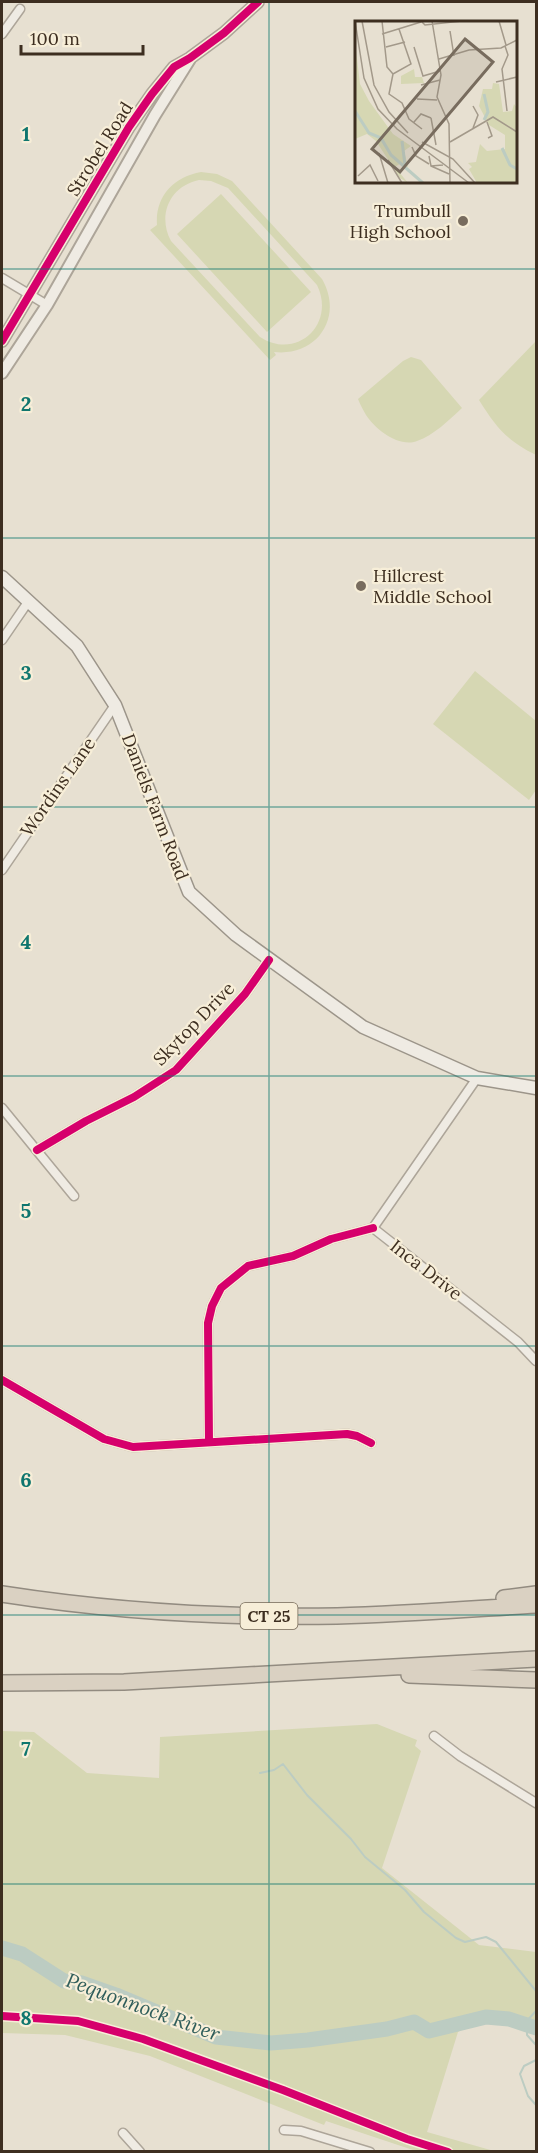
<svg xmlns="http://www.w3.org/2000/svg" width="538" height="2153" viewBox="0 0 538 2153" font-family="Lora,serif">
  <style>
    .green { fill: #d6d7b3; fill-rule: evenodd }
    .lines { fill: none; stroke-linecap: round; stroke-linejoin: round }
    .stream { stroke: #bcccc2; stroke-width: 2 }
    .river { stroke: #bcccc2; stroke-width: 15 }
    .minor-casing { stroke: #ada599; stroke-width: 11 }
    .tertiary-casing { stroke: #ada599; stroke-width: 14 }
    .secondary-casing { stroke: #9c958a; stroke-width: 15 }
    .motorway-casing { stroke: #928b80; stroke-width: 18 }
    .minor { stroke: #efebe3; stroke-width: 8 }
    .tertiary { stroke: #efebe3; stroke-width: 10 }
    .secondary { stroke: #efebe3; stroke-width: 12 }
    .motorway { stroke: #dad1c2; stroke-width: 15 }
    .cycleway-casing { stroke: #f7eed8; stroke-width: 11 }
    .cycleway { stroke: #d6006c; stroke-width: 8 }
    .grid { fill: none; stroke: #0f766e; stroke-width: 1.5; stroke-opacity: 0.55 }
    .poi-dot { fill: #786c5e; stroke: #f7eed8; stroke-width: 2 }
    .labels { text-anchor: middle; stroke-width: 4.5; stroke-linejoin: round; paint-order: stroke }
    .shield { fill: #f7eed8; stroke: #756857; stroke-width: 1.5 }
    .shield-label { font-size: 16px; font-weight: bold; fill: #3d2e20 }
    .street-label { font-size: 18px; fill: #3d2e20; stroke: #f7eed8 }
    .poi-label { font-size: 18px; fill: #3d2e20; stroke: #f7eed8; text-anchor: end }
    .water-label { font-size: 20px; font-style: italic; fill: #2f5d5a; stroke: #f7eed8 }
    .inset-river { fill: none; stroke: #bcccc2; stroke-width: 3 }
    .inset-road { fill: none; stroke: #a3998a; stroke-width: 1.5 }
    .view { fill: #786c5e; fill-opacity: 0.15; stroke: #786c5e; stroke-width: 3 }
    .inset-edge { fill: none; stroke: #3d2e20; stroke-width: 3 }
    .grid-label { font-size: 20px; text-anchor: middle; font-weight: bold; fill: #0f766e; stroke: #f7eed8; stroke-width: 4.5; stroke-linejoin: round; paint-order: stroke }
  </style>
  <rect width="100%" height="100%" fill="#e7e0d1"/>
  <path class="green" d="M201,172L217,174L232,181L322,279C344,317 317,357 274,352L276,355L270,360L150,230L157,225C155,197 173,177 201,172ZM199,180L211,181L228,188L317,285C336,324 297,361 260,337L171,241C157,215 170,186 199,180Z
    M221,194L311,292L267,332L177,234Z
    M536,341V455C507,441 496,427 479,400Z
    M411,357L421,360L462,408C448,421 434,435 417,441C399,448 375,429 366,415C363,410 360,404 358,399L403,361Z
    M475,671L536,721V790L529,800L433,724Z
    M377,1724L417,1740L415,1746L421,1751L382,1868L479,1945L536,1952V2028L476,2022L458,2032L427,2132L494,2151H416L326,2121L324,2125L150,2056L65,2035L2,2033V1731L34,1732L87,1773L159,1778L160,1737Z"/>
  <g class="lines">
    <path class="stream" d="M260,1773L274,1770L283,1764L307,1795L351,1839L365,1857L405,1890L424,1912L456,1938L465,1942L486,1937L496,1942L536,1991
      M523,2025L536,2011
      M527,2026V2035L536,2045
      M536,2060L524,2066L520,2074L528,2096L536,2105"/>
    <path class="river" d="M2,1948L22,1954L64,1981L82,1983L116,1995L216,2037L271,2043L308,2040L387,2029L414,2022L429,2031L486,2017L509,2019L536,2028"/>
    <g class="minor-casing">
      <path id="minor" d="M2,34L20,9
        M2,278L47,305
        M2,640L28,602
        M2,870L115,705
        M2,1108L74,1196
        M37,1150L86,1121L134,1097L176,1070L245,994L269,960
        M373,1228L518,1342L536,1361
        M373,1228L477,1078
        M2,1380L104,1439L133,1447L347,1434L357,1436L371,1443
        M209,1442L208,1323L212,1306L221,1288L248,1266L293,1256L331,1239L373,1228
        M434,1736L460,1756L536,1803
        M284,2130L301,2131L370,2152
        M123,2133L140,2152"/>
    </g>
    <g class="tertiary-casing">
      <path id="tertiary" d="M2,341L129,127L152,94L174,67L190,58L224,33L258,2
        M2,373L47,305L155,115L190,59"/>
    </g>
    <g class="secondary-casing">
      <path id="secondary" d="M2,577L77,646L115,705L189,892L236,935L363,1027L477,1078L536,1088"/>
    </g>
    <g class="motorway-casing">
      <path id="motorway" d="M2,1594C112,1611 225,1618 337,1616C403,1614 470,1609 536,1605
        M504,1598L536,1594
        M409,1675L536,1680
        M2,1683L124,1682L536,1659"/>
    </g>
    <use href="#minor" class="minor"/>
    <use href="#tertiary" class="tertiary"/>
    <use href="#secondary" class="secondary"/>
    <use href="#motorway" class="motorway"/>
    <g class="cycleway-casing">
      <path id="cycleway" d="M2,341L129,127L152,94L174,67L190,58L224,33L258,2
        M37,1150L86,1121L134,1097L176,1070L245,994L269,960
        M2,1380L104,1439L133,1447L347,1434L357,1436L371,1443
        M209,1442L208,1323L212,1306L221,1288L248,1266L293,1256L331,1239L373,1228
        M2,2016L78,2021L143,2039L283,2090L407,2139L448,2152"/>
    </g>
    <use href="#cycleway" class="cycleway"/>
  </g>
  <path class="grid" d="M269,2V2152M2,269H536M2,538H536M2,807H536M2,1076H536M2,1346H536M2,1615H536M2,1884H536"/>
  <g class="poi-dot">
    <circle cx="463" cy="221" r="6"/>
    <circle cx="361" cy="586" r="6"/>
  </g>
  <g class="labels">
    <rect class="shield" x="240.5" y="1603" width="57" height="26" rx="4.5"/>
    <g class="shield-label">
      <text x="269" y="1622">CT 25</text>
    </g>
    <g class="street-label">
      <text transform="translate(100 149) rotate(-58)" y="6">Strobel Road</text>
      <text transform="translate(58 787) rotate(-55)" y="6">Wordins Lane</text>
      <text transform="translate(155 807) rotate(69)" y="6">Daniels Farm Road</text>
      <text transform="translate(194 1024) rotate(-46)" y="6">Skytop Drive</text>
      <text transform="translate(426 1270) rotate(38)" y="6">Inca Drive</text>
    </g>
    <g class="poi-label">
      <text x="451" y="217">Trumbull<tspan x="451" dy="21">High School</tspan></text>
      <text x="373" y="582" text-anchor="start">Hillcrest<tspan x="373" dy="21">Middle School</tspan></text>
    </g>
    <g class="water-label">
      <text transform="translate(143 2007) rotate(20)" y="7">Pequonnock River</text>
    </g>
  </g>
  <g transform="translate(355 21)">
    <rect width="162" height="162" fill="#e7e0d1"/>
    <path d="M0,21L5,63L14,80L38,113L56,125L49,130L53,146L46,142L40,146L53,162L45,157L21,120L12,113L0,118ZM59,48L60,56H67L69,62L46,63V55ZM138,62L144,63L148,91L157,90L159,83L162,87V162H122L114,148L117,146L113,142L121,141L125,123L132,130L150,128V114L134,104L124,85L128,68H137Z" fill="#d6d7b3"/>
    <path class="inset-river" d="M129,73L133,91L129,99M0,90L14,112L26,117L36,134L68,162M47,120L50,144M147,127L155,144L162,148"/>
    <path class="inset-road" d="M0,0L9,57L23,88L42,108L114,162M7,0L19,64L34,91L53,112M27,0L32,46L38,53L56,43L44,8M66,0L70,4L107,0M77,0L86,54L82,76L94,103L95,162M144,0L151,24M95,10L99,35M27,13L66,1M150,25L153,34L147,48L152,90M31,26L50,21M59,26L68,55L85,50M84,38L114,29L146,27L162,19M38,53L34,73L47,82L54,98L67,108M141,61L162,56M66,64L85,59M62,78L82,79M118,85L123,94L118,107M76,97L81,124M59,101L66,93L76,97M132,101L137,115L133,117M67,121L98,138L120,162M95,121L138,96L162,111M57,126L61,135L74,143M24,132L33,162M74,135L76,145L88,144M33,139L47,162M76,145L94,153M3,155L15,144L23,160"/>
    <path class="view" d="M110,18L138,41L45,151L17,128Z"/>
    <rect width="162" height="162" class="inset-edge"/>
  </g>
  <g class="grid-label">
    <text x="26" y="141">1</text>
    <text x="26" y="411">2</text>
    <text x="26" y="680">3</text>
    <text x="26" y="949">4</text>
    <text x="26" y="1218">5</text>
    <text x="26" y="1487">6</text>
    <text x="26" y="1756">7</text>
    <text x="26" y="2025">8</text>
  </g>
  <rect width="538" height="2153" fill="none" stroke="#3d2e20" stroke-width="6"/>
  <path d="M21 45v9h122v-9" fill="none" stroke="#3d2e20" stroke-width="3"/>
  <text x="30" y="45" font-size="18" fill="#3d2e20" stroke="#f7eed8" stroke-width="4.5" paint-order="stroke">100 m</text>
</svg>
